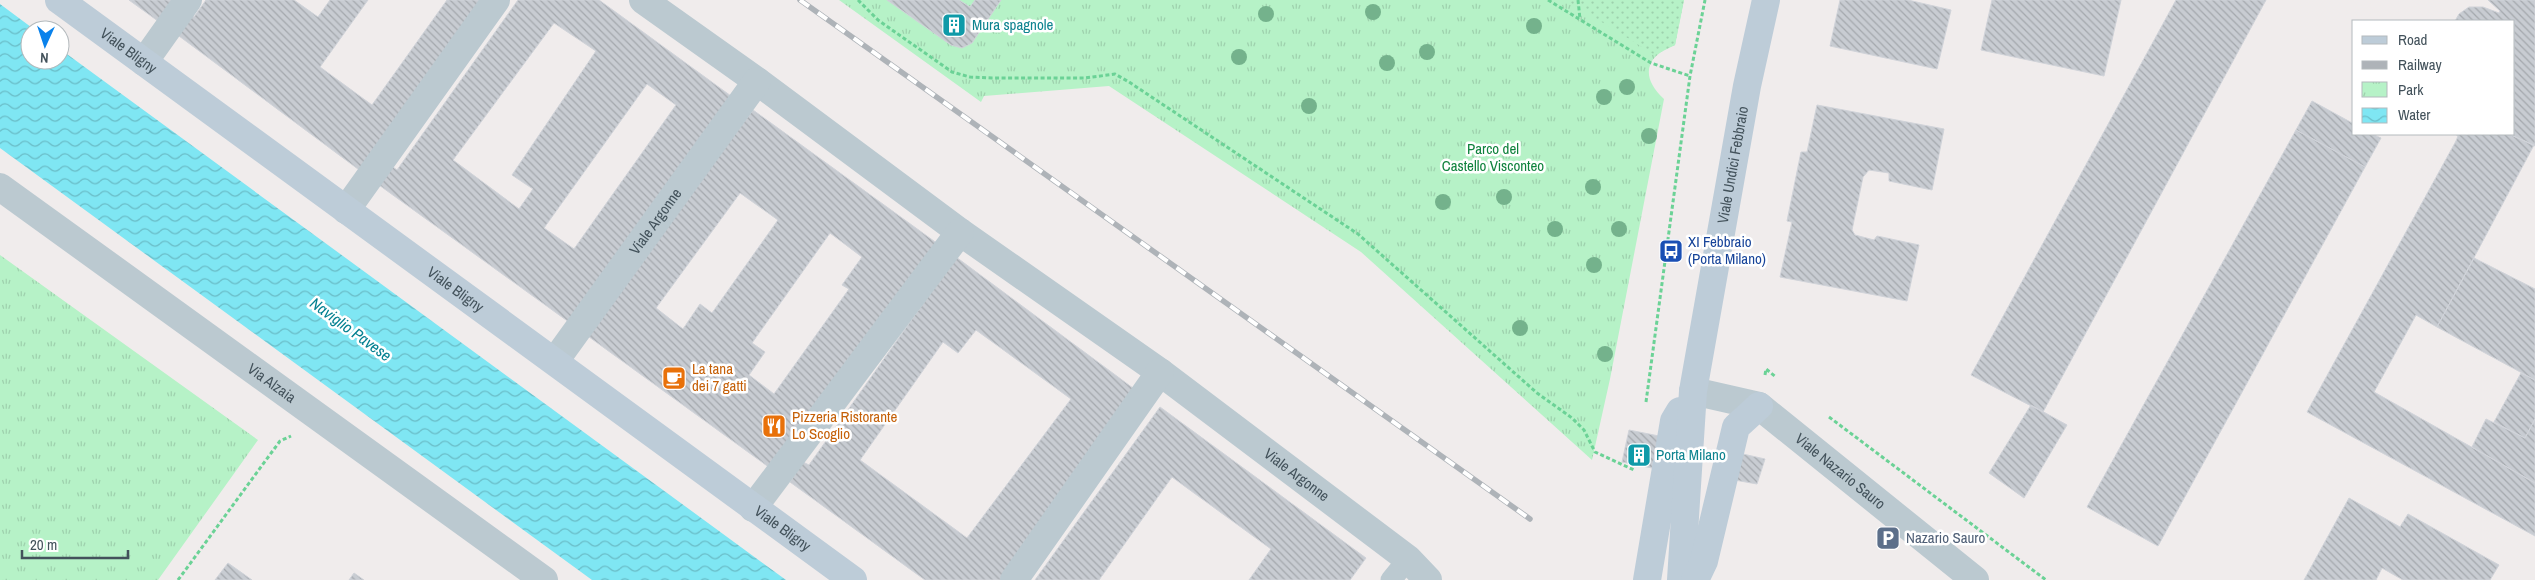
<svg xmlns="http://www.w3.org/2000/svg" width="2535" height="580" viewBox="0 0 2535 580" font-family="'Archivo Narrow',sans-serif">
  <style>
    .park { fill: url(#park-tufts) }
    .garden { fill: url(#garden-dots) }
    .water { fill: url(#water-waves) }
    .building { fill: url(#building-back-hatch); stroke: #d0d3d9; fill-rule: evenodd }
    .lines { fill: none; stroke-linecap: round; stroke-linejoin: round }
    .path { stroke: #6bd296; stroke-width: 3; stroke-dasharray: 4 2.5; stroke-linecap: butt }
    .lane { stroke: #bbc9d0; stroke-width: 21 }
    .street { stroke: #bbc9d0; stroke-width: 28 }
    .secondary { stroke: #bdccd8; stroke-width: 28 }
    .rail-casing { stroke: #aeb3b8; stroke-width: 5.5 }
    .rail { stroke: #fff; stroke-width: 4; stroke-dasharray: 11; stroke-linecap: butt }
    .tree { fill: #74b28c }
    .labels { text-anchor: middle; stroke-width: 5; stroke-linejoin: round; paint-order: stroke }
    .culture-label { font-size: 15px; fill: #0d838f; stroke: #fff; text-anchor: start }
    .street-label { font-size: 15px; fill: #43525b; stroke: #fff }
    .park-label { font-size: 15px; fill: #0f823d; stroke: #fff }
    .transit-label { font-size: 15px; fill: #164399; stroke: #fff; text-anchor: start }
    .food-label { font-size: 15px; fill: #c56008; stroke: #fff; text-anchor: start }
    .service-label { font-size: 15px; fill: #4e5e75; stroke: #fff; text-anchor: start }
    .water-label { font-size: 16px; font-style: italic; fill: #048191; stroke: #fff }
  </style>
  <defs>
    <pattern id="park-tufts" width="24" height="20" patternUnits="userSpaceOnUse" patternTransform="scale(1.25)"><rect width="24" height="20" fill="#b6f2c7"/><path d="M3 7l-1-3M5 7V3M7 7l1-3M15 17l-1-3M17 17v-4M19 17l1-3" fill="none" stroke="#9ed1ad"/></pattern>
    <pattern id="garden-dots" width="8" height="8" patternUnits="userSpaceOnUse" patternTransform="scale(1.25)"><rect width="8" height="8" fill="#b6f2c7"/><path d="M2 2h.1M6 6h.1" fill="none" stroke="#9ed1ad" stroke-width="1.8" stroke-linecap="round"/></pattern>
    <pattern id="water-waves" width="16" height="10" patternUnits="userSpaceOnUse" patternTransform="scale(1.25)"><rect width="16" height="10" fill="#7fe6f3"/><path d="M0 5q4-4 8 0t8 0" fill="none" stroke="#6abdc8"/></pattern>
    <pattern id="building-back-hatch" width="6" height="6" patternUnits="userSpaceOnUse" patternTransform="scale(1.25)"><rect width="6" height="6" fill="#c8ccd2"/><path d="M-1 5l2 2M0 0l6 6M5-1l2 2" fill="none" stroke="#a4a8ad"/></pattern>
  </defs>
  <rect width="100%" height="100%" fill="#f0ecec"/>
  <path class="park" d="M839,0H1684L1675,45C1645,56 1640,77 1664,99L1610,379L1592,460L1361,252L1109,86L984,96L981,102Z
    M0,255L258,440L158,580H0Z"/>
  <path class="garden" d="M1566,0H1684L1675,45L1655,55Z"/>
  <path class="water" d="M0,4L35,30H30V60H60V49L786,580H592L0,148Z"/>
  <path class="building" d="M129,0H176L162,24Z
    M206,0H294L318,17L330,0H368L320,67L372,105L447,0H490L366,175L175,33L189,14L194,17Z
    M518,0H599L731,96L573,325L379,185L393,167L397,170ZM554,23L596,51L512,175L533,189L519,209L453,160ZM647,84L676,105L574,249L544,228Z
    M887,0H959L970,7L975,0H1001L972,43L962,48L951,45Z
    M1840,0H1908L1951,10L1937,69L1830,46Z
    M1992,0H2121L2104,76L1981,50Z
    M2176,0H2266L2043,412L1971,375Z
    M2488,0H2535V146L2509,134H2514V21H2455L2459,14L2469,7H2483L2499,13L2500,11Z
    M2312,101L2354,124V134H2372L2381,138L2365,167L2296,130Z
    M1817,105L1944,129L1932,190L1889,181V173L1869,170L1863,177L1852,230L1855,235L1874,240L1877,236L1919,245L1907,301L1780,277L1792,222L1787,221L1801,152H1807Z
    M753,110L938,244L777,473L585,334ZM740,193L778,220L712,313L700,304L683,329L656,308ZM830,233L862,257L842,285L849,289L774,394L749,375L765,352L752,343Z
    M2296,130L2365,167L2158,546L2087,507Z
    M2455,134H2509L2534,145L2437,327L2416,315L2374,392L2535,483V536L2307,412L2456,141L2458,136Z
    M956,257L1141,394L1006,580H925L790,482L803,462L809,465ZM976,330L1071,399L967,538L860,460L943,342L958,353Z
    M2474,258L2535,289V380L2437,327Z
    M2521,373L2535,380V419L2525,438L2494,422Z
    M2031,405L2067,425L2024,498L1989,473Z
    M1160,407L1366,558L1350,580H1249L1271,549L1172,477L1099,580H1035Z
    M2486,419L2525,438L2535,419V483L2472,447Z
    M1629,430L1659,436L1652,468L1622,462Z
    M1734,452L1765,459L1757,484L1729,479Z
    M2349,498L2400,527L2408,514L2499,565L2490,580H2403L2382,568L2376,580H2304Z
    M228,563L252,580H215Z
    M354,573L364,580H349Z"/>
  <g class="lines">
    <path class="path" d="M858,0L878,20L952,72L970,77L992,78H1085L1115,74L1129,82L1358,234L1537,393L1572,418L1584,430L1595,452L1634,470
      M1548,0L1651,63L1690,76
      M1578,0L1580,19
      M1765,375L1766,369L1776,377
      M1646,402L1690,76L1705,0
      M1829,417L2046,580
      M178,580L280,441L291,436"/>
    <path class="lane" d="M1391,580L1408,559"/>
    <g class="street">
      <path id="s1" d="M643,0L757,81L960,232L1160,372L1408,559L1428,580"/>
      <path d="M144,62L188,0"/>
      <path id="s2" d="M0,187L544,580"/>
      <path d="M346,210L496,0"/>
      <path id="s3" d="M555,361L757,81"/>
      <path id="s4" d="M1693,391L1759,406L1975,580"/>
      <path d="M753,508L960,232"/>
      <path d="M1014,580L1160,372"/>
    </g>
    <g class="secondary">
      <path id="s5" d="M59,0L853,580"/>
      <path d="M1647,580L1674,421L1680,411"/>
      <path id="s6" d="M1681,580L1693,391L1747,86L1766,0"/>
      <path d="M1695,580L1704,561L1736,427L1759,406"/>
    </g>
    <g class="rail-casing">
      <path id="rail" d="M800,0L1530,519"/>
    </g>
    <use href="#rail" class="rail"/>
  </g>
  <g class="tree">
    <circle cx="1373" cy="12" r="8"/>
    <circle cx="1266" cy="14" r="8"/>
    <circle cx="1534" cy="26" r="8"/>
    <circle cx="1427" cy="52" r="8"/>
    <circle cx="1239" cy="57" r="8"/>
    <circle cx="1387" cy="63" r="8"/>
    <circle cx="1627" cy="87" r="8"/>
    <circle cx="1604" cy="97" r="8"/>
    <circle cx="1309" cy="106" r="8"/>
    <circle cx="1649" cy="136" r="8"/>
    <circle cx="1593" cy="187" r="8"/>
    <circle cx="1504" cy="197" r="8"/>
    <circle cx="1443" cy="202" r="8"/>
    <circle cx="1555" cy="229" r="8"/>
    <circle cx="1619" cy="229" r="8"/>
    <circle cx="1594" cy="265" r="8"/>
    <circle cx="1520" cy="328" r="8"/>
    <circle cx="1605" cy="354" r="8"/>
  </g>
  <defs>
    <g id="building-square" transform="scale(1.25)"><rect x="-9" y="-9" width="18" height="18" rx="4" fill="#0f9aa8" stroke="#fff"/><path d="M-4-6H4V6H1V3H-1V6H-4ZM-2.5-4.3h1.7v1.8h-1.7ZM.8-4.3h1.7v1.8H.8ZM-2.5-1h1.7V.8h-1.7ZM.8-1h1.7V.8H.8Z" fill="#fff"/></g>
    <g id="bus-square" transform="scale(1.25)"><rect x="-9" y="-9" width="18" height="18" rx="4" fill="#1a4fb4" stroke="#fff"/><path d="M-5-6H5V4H4V6H2V4H-2V6H-4V4H-5ZM-3.5-4V0h7V-4ZM-3.5 1.2v1.5H-2V1.2ZM2 1.2v1.5H3.5V1.2Z" fill="#fff"/></g>
    <g id="cafe-square" transform="scale(1.25)"><rect x="-9" y="-9" width="18" height="18" rx="4" fill="#e8710a" stroke="#fff"/><path d="M-5.5-4.5H6V0H3Q3 3.5 0 3.5H-2.5Q-5.5 3.5-5.5 0ZM3-3.2v2h1.7v-2ZM-6 4.5H4V6H-6Z" fill="#fff"/></g>
    <g id="restaurant-square" transform="scale(1.25)"><rect x="-9" y="-9" width="18" height="18" rx="4" fill="#e8710a" stroke="#fff"/><path d="M-5-6h1v4h1v-4h1v4h1v-4h1v5L-1.5 .5V6h-2V.5L-5-1ZM5-6V6H3V1.5H1.5Q1.5-4 5-6Z" fill="#fff"/></g>
    <g id="parking-square" transform="scale(1.25)"><rect x="-9" y="-9" width="18" height="18" rx="4" fill="#5c6f8a" stroke="#fff"/><path d="M-3.5-5.5H1a3.5 3.5 0 0 1 0 7H-1V5.5H-3.5ZM-1-3.4V-.6H.8a1.4 1.4 0 0 0 0-2.8Z" fill="#fff"/></g>
  </defs>
  <g fill-rule="evenodd">
    <use href="#building-square" x="954" y="25"/>
    <use href="#bus-square" x="1671" y="251"/>
    <use href="#cafe-square" x="674" y="378"/>
    <use href="#restaurant-square" x="774" y="426"/>
    <use href="#building-square" x="1639" y="455"/>
    <use href="#parking-square" x="1888" y="538"/>
  </g>
  <g class="labels">
    <g class="culture-label">
      <text x="972" y="30">Mura spagnole</text>
      <text x="1656" y="460">Porta Milano</text>
    </g>
    <g class="street-label">
      <text dy="5" stroke="none"><textPath href="#s5" startOffset="86">Viale Bligny</textPath></text>
      <text dy="5" stroke="none"><textPath href="#s6" startOffset="419">Viale Undici Febbraio</textPath></text>
      <text dy="5" stroke="none"><textPath href="#s3" startOffset="172">Viale Argonne</textPath></text>
      <text dy="5" stroke="none"><textPath href="#s5" startOffset="491">Viale Bligny</textPath></text>
      <text dy="5" stroke="none"><textPath href="#s2" startOffset="335">Via Alzaia</textPath></text>
      <text dy="5" stroke="none"><textPath href="#s4" startOffset="172">Viale Nazario Sauro</textPath></text>
      <text dy="5" stroke="none"><textPath href="#s1" startOffset="808">Viale Argonne</textPath></text>
      <text dy="5" stroke="none"><textPath href="#s5" startOffset="896">Viale Bligny</textPath></text>
    </g>
    <g class="park-label">
      <text x="1493" y="154">Parco del<tspan x="1493" dy="17">Castello Visconteo</tspan></text>
    </g>
    <g class="transit-label">
      <text x="1688" y="247">XI Febbraio<tspan x="1688" dy="17">(Porta Milano)</tspan></text>
    </g>
    <g class="food-label">
      <text x="692" y="374">La tana<tspan x="692" dy="17">dei 7 gatti</tspan></text>
      <text x="792" y="422">Pizzeria Ristorante<tspan x="792" dy="17">Lo Scoglio</tspan></text>
    </g>
    <g class="service-label">
      <text x="1906" y="543">Nazario Sauro</text>
    </g>
    <g class="water-label">
      <text transform="translate(351 329) rotate(36)" y="6">Naviglio Pavese</text>
    </g>
  </g>
  <rect x="2352" y="20" width="162" height="115" fill="#ffffff" stroke="#b4babd"/>
  <rect x="2362" y="36" width="25" height="8" fill="#bdccd8" stroke="#b4babd"/>
  <text x="2398" y="45" font-size="15" fill="#43525b">Road</text>
  <rect x="2362" y="61" width="25" height="8" fill="#aeb3b8" stroke="#b4babd"/>
  <text x="2398" y="70" font-size="15" fill="#43525b">Railway</text>
  <rect x="2362" y="82" width="25" height="15" fill="url(#park-tufts)" stroke="#b4babd"/>
  <text x="2398" y="95" font-size="15" fill="#43525b">Park</text>
  <rect x="2362" y="108" width="25" height="15" fill="url(#water-waves)" stroke="#b4babd"/>
  <text x="2398" y="120" font-size="15" fill="#43525b">Water</text>
  <g transform="translate(45 45) rotate(183)"><circle r="24" fill="#ffffff" stroke="#b4babd"/>
  <path d="M0-4L9 19L0 12L-9 19Z" fill="#0a82eb"/>
  <text y="-8" font-size="14" font-weight="bold" text-anchor="middle" fill="#43525b">N</text>
  </g>
  <path d="M22 550v8h106v-8" fill="none" stroke="#43525b" stroke-width="2.5"/>
  <text x="30" y="550" font-size="15" fill="#43525b" stroke="#ffffff" stroke-width="4" paint-order="stroke">20 m</text>
</svg>
